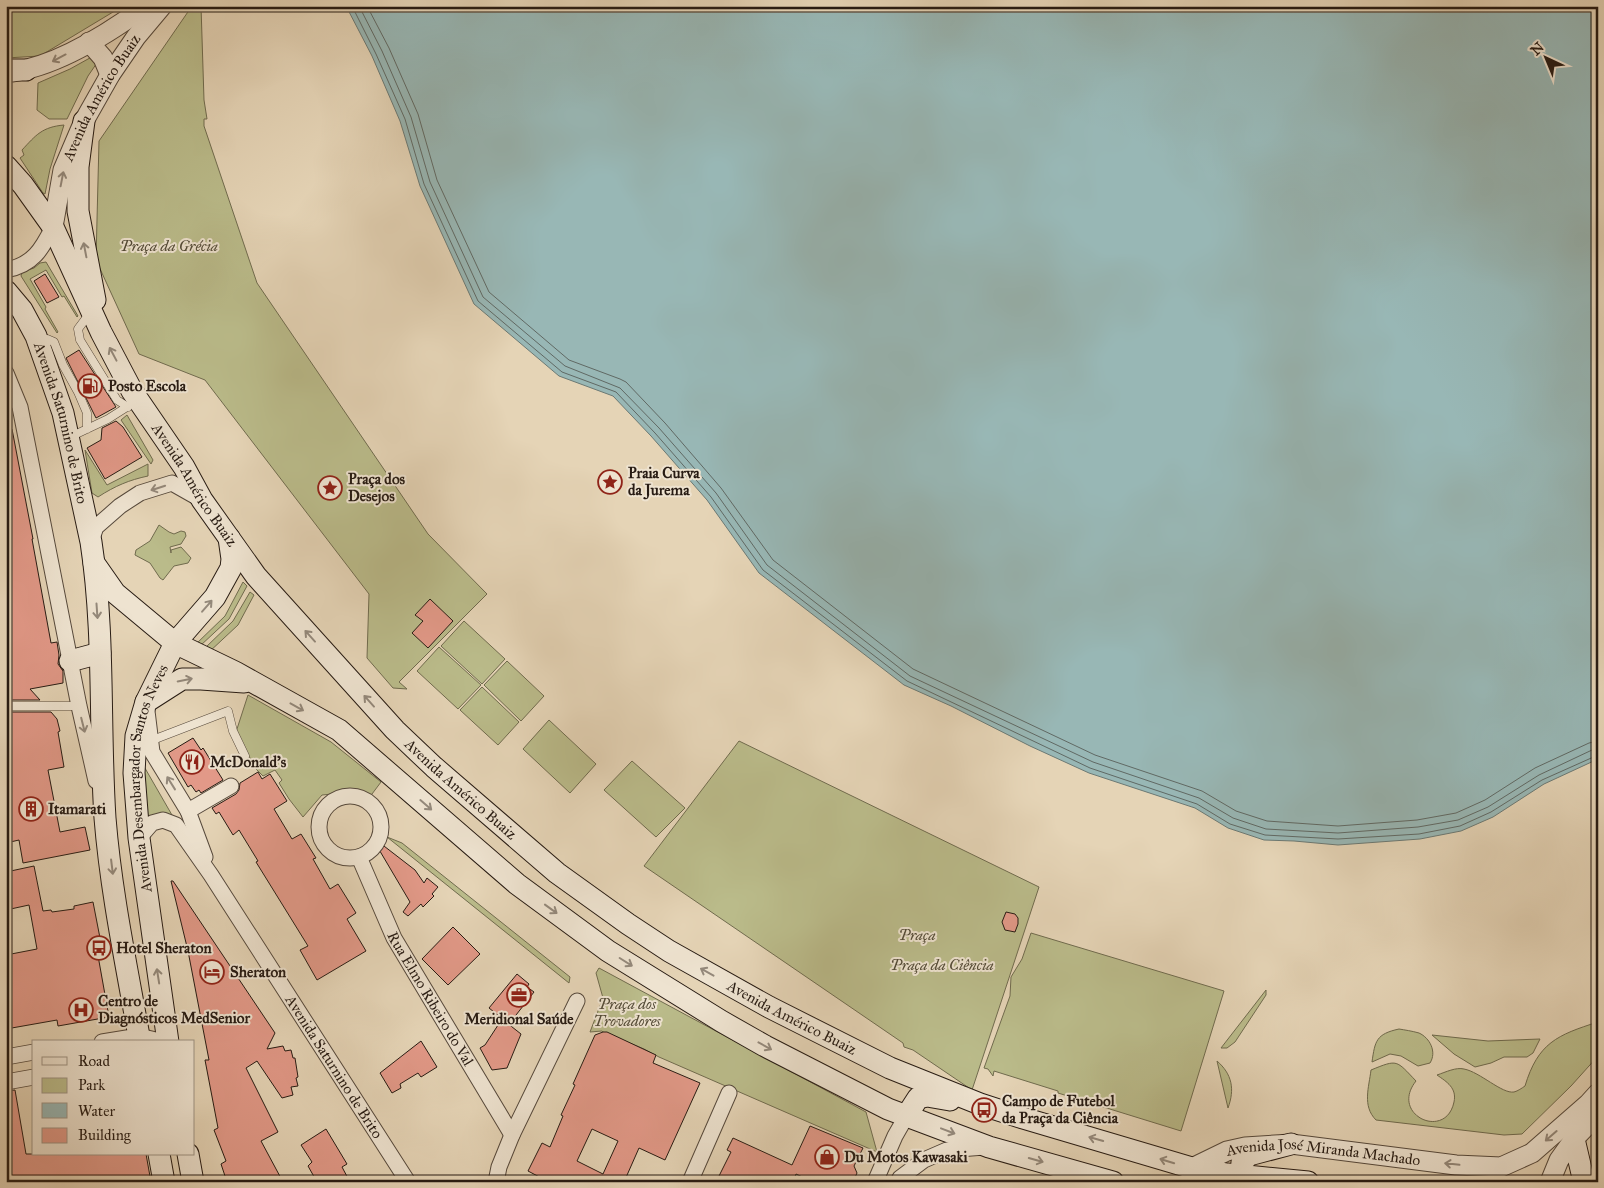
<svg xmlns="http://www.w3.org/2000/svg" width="1604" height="1188" viewBox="0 0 1604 1188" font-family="'IM FELL Great Primer',serif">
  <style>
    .green { fill: #babb8a; stroke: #706b4e }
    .water { fill: #98b7b5; stroke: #6b7974 }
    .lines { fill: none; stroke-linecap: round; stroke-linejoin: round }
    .shore { stroke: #606964; stroke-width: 1 }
    .building { fill: #e29988; stroke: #271b13; fill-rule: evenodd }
    .service-casing { stroke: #56493c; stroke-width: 9 }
    .minor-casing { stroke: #56493c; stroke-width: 17 }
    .tertiary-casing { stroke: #56493c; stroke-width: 21 }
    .secondary-casing { stroke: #271b13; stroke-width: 23 }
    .service { stroke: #eee3d0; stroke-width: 8 }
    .minor { stroke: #eee3d0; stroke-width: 15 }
    .tertiary { stroke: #eee3d0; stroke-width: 19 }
    .secondary { stroke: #eee3d0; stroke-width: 21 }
    .oneway { stroke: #94897b }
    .labels { text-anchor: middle; stroke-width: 4; stroke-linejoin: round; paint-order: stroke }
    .street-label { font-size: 15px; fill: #271b13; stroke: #eee3d0 }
    .park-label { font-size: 15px; font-style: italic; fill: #534b37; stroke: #eee3d0 }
    .poi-label { font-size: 15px; font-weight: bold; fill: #271b13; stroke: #eee3d0; text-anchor: start }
  </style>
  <rect width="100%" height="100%" fill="#e5d4b6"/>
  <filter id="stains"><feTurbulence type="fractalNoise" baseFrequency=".004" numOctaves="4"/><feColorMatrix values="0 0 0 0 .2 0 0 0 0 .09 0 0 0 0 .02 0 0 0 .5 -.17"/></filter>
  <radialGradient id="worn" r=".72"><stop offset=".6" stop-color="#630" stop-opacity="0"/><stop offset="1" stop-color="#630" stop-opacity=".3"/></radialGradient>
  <path class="green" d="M6,6H123L40,56L6,58Z
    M192,6H201L204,100L207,119H204V126L257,283L428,534L487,594L399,682L407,689L393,688L367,658L369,594L205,380L139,354L96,260L99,141Z
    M97,54L101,57L88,76L67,119H49L37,110L38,83L70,69Z
    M64,125L50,169L45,194L43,193L20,158L24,155L22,150C36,135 42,127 64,125Z
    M46,262L78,316L77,317L64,296L62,297L46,270L30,279L46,307L45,309L58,332L57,333L21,276L22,272L34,268L40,263Z
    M127,415L153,460L151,464L121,420Z
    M85,450L107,485L148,464V476C129,480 115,486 98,497L92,493Z
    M159,525L169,532L174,534L181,531L185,532L186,536L181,544L170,547L171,553V550L181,547L191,558L188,563L174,566L163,580L160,578L150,563L135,555L136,550L150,541Z
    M243,582L247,586L229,619L200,646L195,645L225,616Z
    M250,592L254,595L238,625L208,653L205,648L233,621Z
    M464,621L505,659L482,684L441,646Z
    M439,647L481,685L458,709L417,671Z
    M507,661L544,696L521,721L484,685Z
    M482,687L519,722L498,745L460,710Z
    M248,695L331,742L381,782L369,798L354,792L322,795L303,817L289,799L279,783L282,780L275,770L263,776L256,769L236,732Z
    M549,720L596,764L570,793L523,749Z
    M739,741L1039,887L972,1090L913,1050L904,1047L903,1043L644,866Z
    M138,756L176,822L138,833Z
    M632,761L685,808L656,837L604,790Z
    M387,837L402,843L570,977L569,983Z
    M1031,933L1224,991L1181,1131L1058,1093V1091L994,1071L993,1076L988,1069L984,1068L1010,996L1011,977L1022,959Z
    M599,968L866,1112L877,1152L659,1057L644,1049L603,1032L602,1031L590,1032L603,998L596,973Z
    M1266,990V995L1235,1042L1227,1048H1221Z
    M1598,1022V1056L1571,1086L1522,1134L1504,1135L1376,1120C1362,1106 1369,1087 1371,1070C1398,1059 1396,1060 1416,1081C1389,1115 1446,1141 1454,1102C1457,1088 1447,1082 1437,1075C1446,1072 1456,1067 1464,1069C1480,1072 1502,1094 1514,1092C1518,1091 1522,1088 1525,1086C1538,1043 1557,1035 1598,1022Z
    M1399,1029C1405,1030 1412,1031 1419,1033C1430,1038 1437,1052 1430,1063L1418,1066L1401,1056L1390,1054L1372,1062C1375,1041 1376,1034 1399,1029Z
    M1432,1035L1488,1041L1540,1039L1533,1053L1527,1057H1504L1491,1063L1475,1067L1454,1054Z
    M1217,1061C1232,1074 1235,1089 1228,1108Z"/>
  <path class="water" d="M346,6H1598V759L1544,784L1493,817L1461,831L1420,839L1338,845L1294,841L1264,840L1228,828L1195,808L1089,773L1030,746L951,706L904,685L759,573L707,500L651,436L613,396L559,376L474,304L420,186L400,121L372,56Z"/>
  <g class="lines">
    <path class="shore" d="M352,6L376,54L405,119L424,184L478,301L562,372L616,392L655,433L711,497L763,570L907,681L1090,768L1197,804L1230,824L1265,835L1338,839L1419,834L1460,826L1491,812L1542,780L1598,755
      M359,6L382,51L411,117L430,182L483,297L565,366L620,388L659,428L716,493L767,565L910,676L1093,762L1199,798L1233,818L1266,829L1338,833L1418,827L1458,820L1488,807L1539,775L1592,750L1598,749
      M367,6L389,48L418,114L437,180L489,292L569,360L620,379L626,382L665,423L721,488L773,560L913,669L1095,755L1202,791L1236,811L1267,821L1338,826L1417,820L1456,813L1485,800L1535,768L1589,743L1598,741"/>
  </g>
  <path class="building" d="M45,274L59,297L47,303L34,281Z
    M79,350L116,407L96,418L66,358Z
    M116,421L123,427L142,457L105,479L87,448L101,440L102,428Z
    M12,429L33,539H32L51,643L57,642L59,655L58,664L63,671V683L30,689L40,700H6V430Z
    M430,599L453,621L428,648L412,633L423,621L415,615Z
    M6,712H51L57,719L60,731L58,732L64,767L48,770L60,832L85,827L90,850L23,863L19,840L6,843Z
    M193,738L201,750L203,748L223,780L201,793L199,790L196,792L191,785L188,787L168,753Z
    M258,772L262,779L270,774L287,801L274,809L292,839L301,834L316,858L313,859L330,889L338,884L356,913L347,919L366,951L317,980L300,950L308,946L256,862L258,861L239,830L233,835L219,812L216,814L212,808L236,794L239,790L240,783Z
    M371,836L415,870L424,883L427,878L438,887L432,894L434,896L423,907L421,904L408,916L403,912L410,902Z
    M34,866L43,911L51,910L52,912L74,909V906L93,902L100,938L95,939L109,1017L58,1026L57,1020L6,1029V955L37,949L29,905L6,910V872Z
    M171,881H173L275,1033L267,1049L283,1046L285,1051L291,1050L293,1058H295L298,1077L296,1078L298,1086L291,1087L293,1095L282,1098L257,1061L246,1068L278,1132L261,1141L283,1182H227L221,1164L226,1161L214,1130L218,1128L205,1060H209L188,951Z
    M1006,912L1015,914L1018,918V924L1015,932L1005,930L1002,922Z
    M453,927L480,954L448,985L422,959Z
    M517,974L529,984L527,987L534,992L509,1024L489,1008Z
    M502,1019L521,1034L507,1068L492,1070L480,1048L485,1045Z
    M603,1032H607L656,1055L653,1063L700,1083L665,1160L639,1148L624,1182H549L528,1171L542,1143L550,1147L563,1116L561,1115L575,1085L573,1084L595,1035ZM592,1129L618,1141L603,1174L577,1161Z
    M421,1041L437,1067L421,1077L418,1073L400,1084L401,1088L392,1093L380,1073Z
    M15,1090L26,1154H146L151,1182H6V1091Z
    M810,1126L863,1148L854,1166L857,1173L853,1182H813L796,1174L793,1182H716L731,1152L727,1150L733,1138L792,1165Z
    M326,1129L347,1164L342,1167L350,1182H317L308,1166L312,1162L301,1145Z"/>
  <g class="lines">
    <g class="service-casing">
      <path id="service" d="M90,313L78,329L80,340L117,400L128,407
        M39,341L47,339L54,342L63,365L78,392L87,413V429
        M70,437L108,419L130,405
        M6,706H79
        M150,741L228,711L233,731L245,756"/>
    </g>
    <g class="minor-casing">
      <g id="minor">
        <path d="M6,270C33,265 42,249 53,227"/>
        <path d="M6,373L20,407L79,706L96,781"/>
        <path d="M91,541L96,527L120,506L140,493L172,483L202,500"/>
        <path d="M147,711L152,752L188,811L205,857"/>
        <circle cx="350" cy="827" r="31"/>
        <path d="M188,811L231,786"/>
        <path id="s1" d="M139,838L152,823L163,820L176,825L211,875L408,1182"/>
        <path id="s2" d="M359,857L394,938L512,1135"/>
        <path d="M102,1042L139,1036L164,1042"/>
        <path d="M6,1057L34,1052"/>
        <path d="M6,1082L34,1077"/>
        <path d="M496,1182L499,1167L512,1135L577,1001"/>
        <path d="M690,1182L729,1093"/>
        <path d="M875,1182L895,1136L907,1115"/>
        <path d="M898,1182L900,1178L924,1160L947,1150L984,1147"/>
      </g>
    </g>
    <g class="tertiary-casing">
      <g id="tertiary">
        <path d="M89,42L103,58L110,75"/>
        <path d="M12,72C58,66 109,33 146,6"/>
        <path id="s3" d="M53,227L63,170L84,121L110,75L136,37L162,6"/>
        <path id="s4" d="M1192,1168L1227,1151L1245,1147L1291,1144L1456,1165L1501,1167L1532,1153L1588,1104L1598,1093"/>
        <path d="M1550,1182L1559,1160L1574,1139L1598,1114"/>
      </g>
    </g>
    <g class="secondary-casing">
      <g id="secondary">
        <path d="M6,70H26"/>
        <path d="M84,121L78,167V211L95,300"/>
        <path id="s5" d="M6,166L23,185L53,227L101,332L132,391L184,467L202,500L256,576L395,730L434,767L557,873L628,924L669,951L769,1007L890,1068L980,1104L1023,1118L1192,1168L1227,1174L1308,1182"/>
        <path id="s6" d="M6,291L22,310L36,336L63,413L91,542C105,633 99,726 105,818C111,893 127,968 140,1042"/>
        <path d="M94,563L115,593L175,643L235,672L339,730L517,884L608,951L721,1021L765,1046L888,1109L989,1147L1113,1182"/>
        <path d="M70,661L100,653"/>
        <path d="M146,702L182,679H201L244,682"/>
        <path id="s7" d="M168,1042L139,838L134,773L136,736L146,702L175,643L215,597L231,568L232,559L229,538"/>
        <path d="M907,1115L918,1098L927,1096L950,1100"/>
        <path d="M1574,1139L1584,1182"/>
        <path d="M159,1154L164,1182"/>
        <path d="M188,1154L193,1182"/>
        <path d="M1240,1182L1242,1162L1249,1155L1291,1144"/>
      </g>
    </g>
    <use href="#service" class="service"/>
    <use href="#minor" class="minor"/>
    <use href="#tertiary" class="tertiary"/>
    <use href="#secondary" class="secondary"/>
  </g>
  <defs><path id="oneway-shaft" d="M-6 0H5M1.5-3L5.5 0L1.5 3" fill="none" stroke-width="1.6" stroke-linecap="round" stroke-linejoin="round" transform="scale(1.25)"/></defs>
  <g class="oneway">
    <use href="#oneway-shaft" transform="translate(59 58) rotate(152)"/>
    <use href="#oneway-shaft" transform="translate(62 179) rotate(-79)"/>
    <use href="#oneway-shaft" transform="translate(85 250) rotate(-101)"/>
    <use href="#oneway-shaft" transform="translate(113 354) rotate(-118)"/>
    <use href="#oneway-shaft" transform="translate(158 488) rotate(162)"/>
    <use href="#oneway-shaft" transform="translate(207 606) rotate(-49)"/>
    <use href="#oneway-shaft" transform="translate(97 611) rotate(86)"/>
    <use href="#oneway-shaft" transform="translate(310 636) rotate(-132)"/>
    <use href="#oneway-shaft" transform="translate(185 680) rotate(-11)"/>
    <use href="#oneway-shaft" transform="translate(369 701) rotate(-132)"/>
    <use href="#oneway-shaft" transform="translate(297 707) rotate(29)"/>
    <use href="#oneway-shaft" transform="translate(83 725) rotate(76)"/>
    <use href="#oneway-shaft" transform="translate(171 783) rotate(-122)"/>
    <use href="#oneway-shaft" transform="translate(426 805) rotate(41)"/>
    <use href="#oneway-shaft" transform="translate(112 867) rotate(83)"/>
    <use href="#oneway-shaft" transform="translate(551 909) rotate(36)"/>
    <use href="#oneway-shaft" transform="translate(626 962) rotate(32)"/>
    <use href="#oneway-shaft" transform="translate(707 972) rotate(-151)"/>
    <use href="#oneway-shaft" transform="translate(158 976) rotate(-99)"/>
    <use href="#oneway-shaft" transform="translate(765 1046) rotate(29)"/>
    <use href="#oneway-shaft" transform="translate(948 1131) rotate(21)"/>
    <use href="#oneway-shaft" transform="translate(1551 1136) rotate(139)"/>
    <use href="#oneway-shaft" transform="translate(1096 1139) rotate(-164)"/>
    <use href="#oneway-shaft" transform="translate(1036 1160) rotate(16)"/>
    <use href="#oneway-shaft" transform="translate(1167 1161) rotate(-163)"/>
    <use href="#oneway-shaft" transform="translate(1452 1164) rotate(-174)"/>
  </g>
  <defs>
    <g id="fuel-ring" transform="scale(1.25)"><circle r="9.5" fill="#eee3d0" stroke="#8f2418" stroke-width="1.5"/><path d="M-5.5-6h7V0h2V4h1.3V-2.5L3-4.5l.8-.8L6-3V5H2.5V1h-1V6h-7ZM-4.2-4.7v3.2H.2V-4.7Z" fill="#8f2418"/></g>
    <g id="sight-ring" transform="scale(1.25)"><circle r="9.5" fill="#eee3d0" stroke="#8f2418" stroke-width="1.5"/><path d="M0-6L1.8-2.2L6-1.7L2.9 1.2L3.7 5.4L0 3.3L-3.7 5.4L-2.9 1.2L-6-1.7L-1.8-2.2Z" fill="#8f2418"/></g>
    <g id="restaurant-ring" transform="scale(1.25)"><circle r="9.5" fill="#eee3d0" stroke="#8f2418" stroke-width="1.5"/><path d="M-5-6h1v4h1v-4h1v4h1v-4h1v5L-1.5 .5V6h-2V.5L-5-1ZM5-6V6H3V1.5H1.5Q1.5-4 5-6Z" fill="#8f2418"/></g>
    <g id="building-ring" transform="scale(1.25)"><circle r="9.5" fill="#eee3d0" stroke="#8f2418" stroke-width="1.5"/><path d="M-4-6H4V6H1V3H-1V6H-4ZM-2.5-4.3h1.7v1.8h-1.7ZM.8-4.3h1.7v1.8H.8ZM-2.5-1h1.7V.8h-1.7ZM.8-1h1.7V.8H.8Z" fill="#8f2418"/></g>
    <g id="bus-ring" transform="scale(1.25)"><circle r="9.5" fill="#eee3d0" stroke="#8f2418" stroke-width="1.5"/><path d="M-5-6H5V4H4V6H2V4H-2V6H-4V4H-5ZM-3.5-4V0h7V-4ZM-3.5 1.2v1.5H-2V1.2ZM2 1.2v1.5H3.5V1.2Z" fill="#8f2418"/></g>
    <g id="hotel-ring" transform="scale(1.25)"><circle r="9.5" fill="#eee3d0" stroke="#8f2418" stroke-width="1.5"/><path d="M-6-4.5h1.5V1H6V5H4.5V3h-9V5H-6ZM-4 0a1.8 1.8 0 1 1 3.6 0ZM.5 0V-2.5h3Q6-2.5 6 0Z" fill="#8f2418"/></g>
    <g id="office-ring" transform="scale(1.25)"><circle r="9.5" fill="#eee3d0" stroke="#8f2418" stroke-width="1.5"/><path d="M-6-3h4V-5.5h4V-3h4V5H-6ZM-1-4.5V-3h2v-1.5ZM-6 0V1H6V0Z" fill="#8f2418"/></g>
    <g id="hospital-ring" transform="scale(1.25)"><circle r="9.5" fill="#eee3d0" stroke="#8f2418" stroke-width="1.5"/><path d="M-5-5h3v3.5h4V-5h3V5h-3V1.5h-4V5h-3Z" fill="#8f2418"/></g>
    <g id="shop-ring" transform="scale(1.25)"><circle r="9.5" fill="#eee3d0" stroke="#8f2418" stroke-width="1.5"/><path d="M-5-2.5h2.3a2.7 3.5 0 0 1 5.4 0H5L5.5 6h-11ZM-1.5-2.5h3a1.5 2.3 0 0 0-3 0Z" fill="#8f2418"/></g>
  </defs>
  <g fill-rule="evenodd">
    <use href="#fuel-ring" x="90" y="386"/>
    <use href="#sight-ring" x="610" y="482"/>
    <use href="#sight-ring" x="330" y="488"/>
    <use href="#restaurant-ring" x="192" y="762"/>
    <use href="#building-ring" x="31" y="809"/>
    <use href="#bus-ring" x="99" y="948"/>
    <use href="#hotel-ring" x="212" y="972"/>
    <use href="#office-ring" x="519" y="995"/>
    <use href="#hospital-ring" x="81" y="1010"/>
    <use href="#bus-ring" x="984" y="1110"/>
    <use href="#shop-ring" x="827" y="1157"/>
  </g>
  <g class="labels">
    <g class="street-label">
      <text dy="5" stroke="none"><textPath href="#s3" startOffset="140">Avenida Américo Buaiz</textPath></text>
      <text dy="5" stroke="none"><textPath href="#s6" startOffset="145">Avenida Saturnino de Brito</textPath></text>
      <text dy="5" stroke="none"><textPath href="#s5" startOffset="372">Avenida Américo Buaiz</textPath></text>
      <text dy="5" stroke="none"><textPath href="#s7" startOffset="268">Avenida Desembargador Santos Neves</textPath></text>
      <text dy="5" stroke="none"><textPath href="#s5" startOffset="778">Avenida Américo Buaiz</textPath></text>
      <text dy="5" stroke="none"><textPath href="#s2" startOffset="159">Rua Elmo Ribeiro do Val</textPath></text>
      <text dy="5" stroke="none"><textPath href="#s5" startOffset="1182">Avenida Américo Buaiz</textPath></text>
      <text dy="5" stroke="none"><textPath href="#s1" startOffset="334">Avenida Saturnino de Brito</textPath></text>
      <text dy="5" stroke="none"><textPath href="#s4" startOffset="136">Avenida José Miranda Machado</textPath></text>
    </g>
    <g class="park-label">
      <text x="169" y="251">Praça da Grécia</text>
      <text x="917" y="940">Praça</text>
      <text x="942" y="970">Praça da Ciência</text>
      <text x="627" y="1009">Praça dos<tspan x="627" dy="17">Trovadores</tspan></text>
    </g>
    <g class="poi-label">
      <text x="108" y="391">Posto Escola</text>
      <text x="628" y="478">Praia Curva<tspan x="628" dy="17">da Jurema</tspan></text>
      <text x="348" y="484">Praça dos<tspan x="348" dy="17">Desejos</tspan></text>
      <text x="210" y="767">McDonald's</text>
      <text x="48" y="814">Itamarati</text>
      <text x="116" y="953">Hotel Sheraton</text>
      <text x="230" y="977">Sheraton</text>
      <text x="98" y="1006">Centro de<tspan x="98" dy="17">Diagnósticos MedSenior</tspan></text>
      <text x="519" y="1024" text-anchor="middle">Meridional Saúde</text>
      <text x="1002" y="1106">Campo de Futebol<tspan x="1002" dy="17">da Praça da Ciência</tspan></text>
      <text x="844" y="1162">Du Motos Kawasaki</text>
    </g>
  </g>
  <rect width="1604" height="1188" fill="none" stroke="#e5d4b6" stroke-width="25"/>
  <rect x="8" y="8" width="1589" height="1173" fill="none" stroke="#271b13" stroke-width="2.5"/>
  <rect x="12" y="12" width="1579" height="1163" fill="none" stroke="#271b13"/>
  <rect x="32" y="1040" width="162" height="115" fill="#eee3d0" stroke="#9e9384"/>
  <rect x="42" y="1057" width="25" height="8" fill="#eee3d0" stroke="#9e9384"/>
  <text x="78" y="1066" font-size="15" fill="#271b13">Road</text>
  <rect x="42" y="1078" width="25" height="15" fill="#babb8a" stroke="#9e9384"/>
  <text x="78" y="1090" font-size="15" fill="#271b13">Park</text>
  <rect x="42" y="1103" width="25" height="15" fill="#98b7b5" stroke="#9e9384"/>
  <text x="78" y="1116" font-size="15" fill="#271b13">Water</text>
  <rect x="42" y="1128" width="25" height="15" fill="#e29988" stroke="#9e9384"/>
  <text x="78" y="1140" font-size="15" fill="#271b13">Building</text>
  <g transform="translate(1546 58) rotate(316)" stroke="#eee3d0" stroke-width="4" paint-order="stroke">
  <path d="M0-4L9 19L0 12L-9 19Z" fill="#271b13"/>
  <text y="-8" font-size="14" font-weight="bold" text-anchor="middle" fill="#271b13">N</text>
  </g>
  <rect width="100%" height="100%" filter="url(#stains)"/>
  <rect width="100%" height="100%" fill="url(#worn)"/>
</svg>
